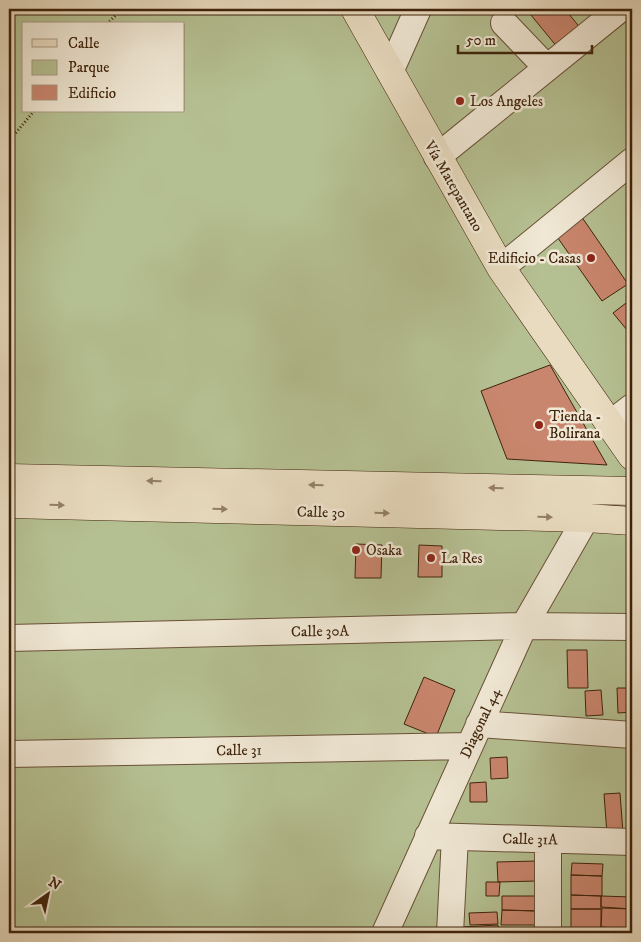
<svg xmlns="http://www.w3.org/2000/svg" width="641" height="942" viewBox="0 0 641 942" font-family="'IM FELL DW Pica',serif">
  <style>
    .green { fill: #b5c092; stroke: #7a724e; fill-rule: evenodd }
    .building { fill: #c9866e; stroke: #3f230b }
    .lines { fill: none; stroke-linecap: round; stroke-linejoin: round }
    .minor-casing { stroke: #695138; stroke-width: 28 }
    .major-casing { stroke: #3f230b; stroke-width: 29 }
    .path { stroke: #3f230b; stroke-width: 3; stroke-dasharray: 1 2.5; stroke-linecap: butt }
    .minor { stroke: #f0e8d5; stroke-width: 26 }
    .major { stroke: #e8dbbf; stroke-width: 28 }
    .oneway { fill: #947f65 }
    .poi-dot { fill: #8f2418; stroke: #f0e8d5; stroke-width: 2 }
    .labels { text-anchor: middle; stroke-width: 5; stroke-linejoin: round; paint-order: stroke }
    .poi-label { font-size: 15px; fill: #3f230b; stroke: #f0e8d5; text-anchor: start }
    .street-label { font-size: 15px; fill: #3f230b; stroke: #f0e8d5 }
  </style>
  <rect width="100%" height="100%" fill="#e8dbbf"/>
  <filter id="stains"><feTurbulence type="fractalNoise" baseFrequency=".004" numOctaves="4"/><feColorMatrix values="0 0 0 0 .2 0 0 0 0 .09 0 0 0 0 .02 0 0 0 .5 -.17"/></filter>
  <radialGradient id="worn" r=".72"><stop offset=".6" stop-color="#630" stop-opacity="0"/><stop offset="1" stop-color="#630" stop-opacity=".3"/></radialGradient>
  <path class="green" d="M9,9H632V933H9ZM24,24H184V111H24Z"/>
  <path class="building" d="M526,9H565L581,29L558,48Z
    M579,213L628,284L602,301L553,231Z
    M630,300L632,303V336L613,313Z
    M550,365L607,465L507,459L481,391Z
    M356,544L382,545L381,578H355Z
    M419,545L442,546V577H418Z
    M567,650H587L588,688H568Z
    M424,677L455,690L436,737L404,724Z
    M617,688H632V712L618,713Z
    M601,690L603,715L586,716L585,691Z
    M507,757L508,778L491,779L490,758Z
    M486,782L487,802H470V783Z
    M620,793L623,833L607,834L604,794Z
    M537,861L538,881L498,882L497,862Z
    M572,863L603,864L602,876L571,875Z
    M571,875L602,876V896L571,895Z
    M486,882H500L499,896H486Z
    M571,895L601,896V909H571Z
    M502,896H539V911L502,910Z
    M601,896L632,897V909L601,907Z
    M602,908L632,909V929L601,927Z
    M571,909H601V929L571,928Z
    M502,910L537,911V925H501Z
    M497,912L498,924L470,925L469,913Z
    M498,925L499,933H462V927Z
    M571,928L603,929V933H570Z
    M500,929L537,930V933H500Z
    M603,929L632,930V933H603Z"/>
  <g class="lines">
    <g class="minor-casing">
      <path id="minor" d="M504,23L547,68
        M390,72L418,9
        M437,157L620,9
        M501,268L632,161
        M610,424L632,407
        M9,638L524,626L632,627
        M479,724L632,735
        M9,754L469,746
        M428,836L632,842
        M385,933L524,626L586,518
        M450,933L455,837
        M548,933V840"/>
    </g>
    <g class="major-casing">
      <path id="major" d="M355,9L501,268L632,456
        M9,478L632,491
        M9,504L586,518L632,521"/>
    </g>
    <path class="path" d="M37,9L40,11L41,9
      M107,24L122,9
      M9,141L34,111"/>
    <use href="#minor" class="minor"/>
    <use href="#major" class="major"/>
  </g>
  <defs><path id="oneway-solid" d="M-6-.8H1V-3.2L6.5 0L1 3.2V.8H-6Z" transform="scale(1.25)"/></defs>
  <g class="oneway">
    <use href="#oneway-solid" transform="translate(154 481) rotate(-179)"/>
    <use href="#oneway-solid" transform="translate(316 485) rotate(-179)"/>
    <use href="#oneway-solid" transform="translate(496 488) rotate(-179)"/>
    <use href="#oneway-solid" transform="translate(57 505) rotate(1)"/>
    <use href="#oneway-solid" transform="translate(220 509) rotate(1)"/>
    <use href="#oneway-solid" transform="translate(382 513) rotate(1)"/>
    <use href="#oneway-solid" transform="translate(545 517) rotate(1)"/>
  </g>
  <g class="poi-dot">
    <circle cx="460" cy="101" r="5"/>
    <circle cx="591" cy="258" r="5"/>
    <circle cx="539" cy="425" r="5"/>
    <circle cx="356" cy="550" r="5"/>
    <circle cx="431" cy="558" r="5"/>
  </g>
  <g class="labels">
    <g class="poi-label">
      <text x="470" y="106">Los Angeles</text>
      <text x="581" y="263" text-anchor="end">Edificio - Casas</text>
      <text x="549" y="421">Tienda -<tspan x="549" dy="17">Bolirana</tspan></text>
      <text x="366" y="555">Osaka</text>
      <text x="441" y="563">La Res</text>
    </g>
    <g class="street-label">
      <text transform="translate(454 186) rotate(60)" y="5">Vía Matepantano</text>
      <text transform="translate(321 512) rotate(1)" y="5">Calle 30</text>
      <text transform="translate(320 631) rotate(-1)" y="5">Calle 30A</text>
      <text transform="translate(480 723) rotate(-65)" y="5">Diagonal 44</text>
      <text transform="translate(239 750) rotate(-1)" y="5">Calle 31</text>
      <text transform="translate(530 839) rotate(1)" y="5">Calle 31A</text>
    </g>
  </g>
  <rect width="641" height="942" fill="none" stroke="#e8dbbf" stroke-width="30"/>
  <rect x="10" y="10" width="621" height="922" fill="none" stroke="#3f230b" stroke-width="2.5"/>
  <rect x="15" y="15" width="611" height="912" fill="none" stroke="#3f230b"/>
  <rect x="22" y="22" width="162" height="90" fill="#f0e8d5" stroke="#a99984"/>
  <rect x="32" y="39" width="25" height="8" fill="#e8dbbf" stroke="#a99984"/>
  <text x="68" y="48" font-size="15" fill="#3f230b">Calle</text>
  <rect x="32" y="60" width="25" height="15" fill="#b5c092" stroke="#a99984"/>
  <text x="68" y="72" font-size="15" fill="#3f230b">Parque</text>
  <rect x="32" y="85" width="25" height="15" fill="#c9866e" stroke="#a99984"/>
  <text x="68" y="98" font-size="15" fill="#3f230b">Edificio</text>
  <g transform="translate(48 894) rotate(33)" stroke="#f0e8d5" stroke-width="4" paint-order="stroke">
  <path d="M0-4L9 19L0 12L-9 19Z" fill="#3f230b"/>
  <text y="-8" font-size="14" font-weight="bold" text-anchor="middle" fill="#3f230b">N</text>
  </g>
  <path d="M458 45v8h134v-8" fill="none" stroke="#3f230b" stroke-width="2.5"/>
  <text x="466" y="45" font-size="15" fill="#3f230b" stroke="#f0e8d5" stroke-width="4" paint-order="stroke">50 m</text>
  <rect width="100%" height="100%" filter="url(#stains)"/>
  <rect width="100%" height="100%" fill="url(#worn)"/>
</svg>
